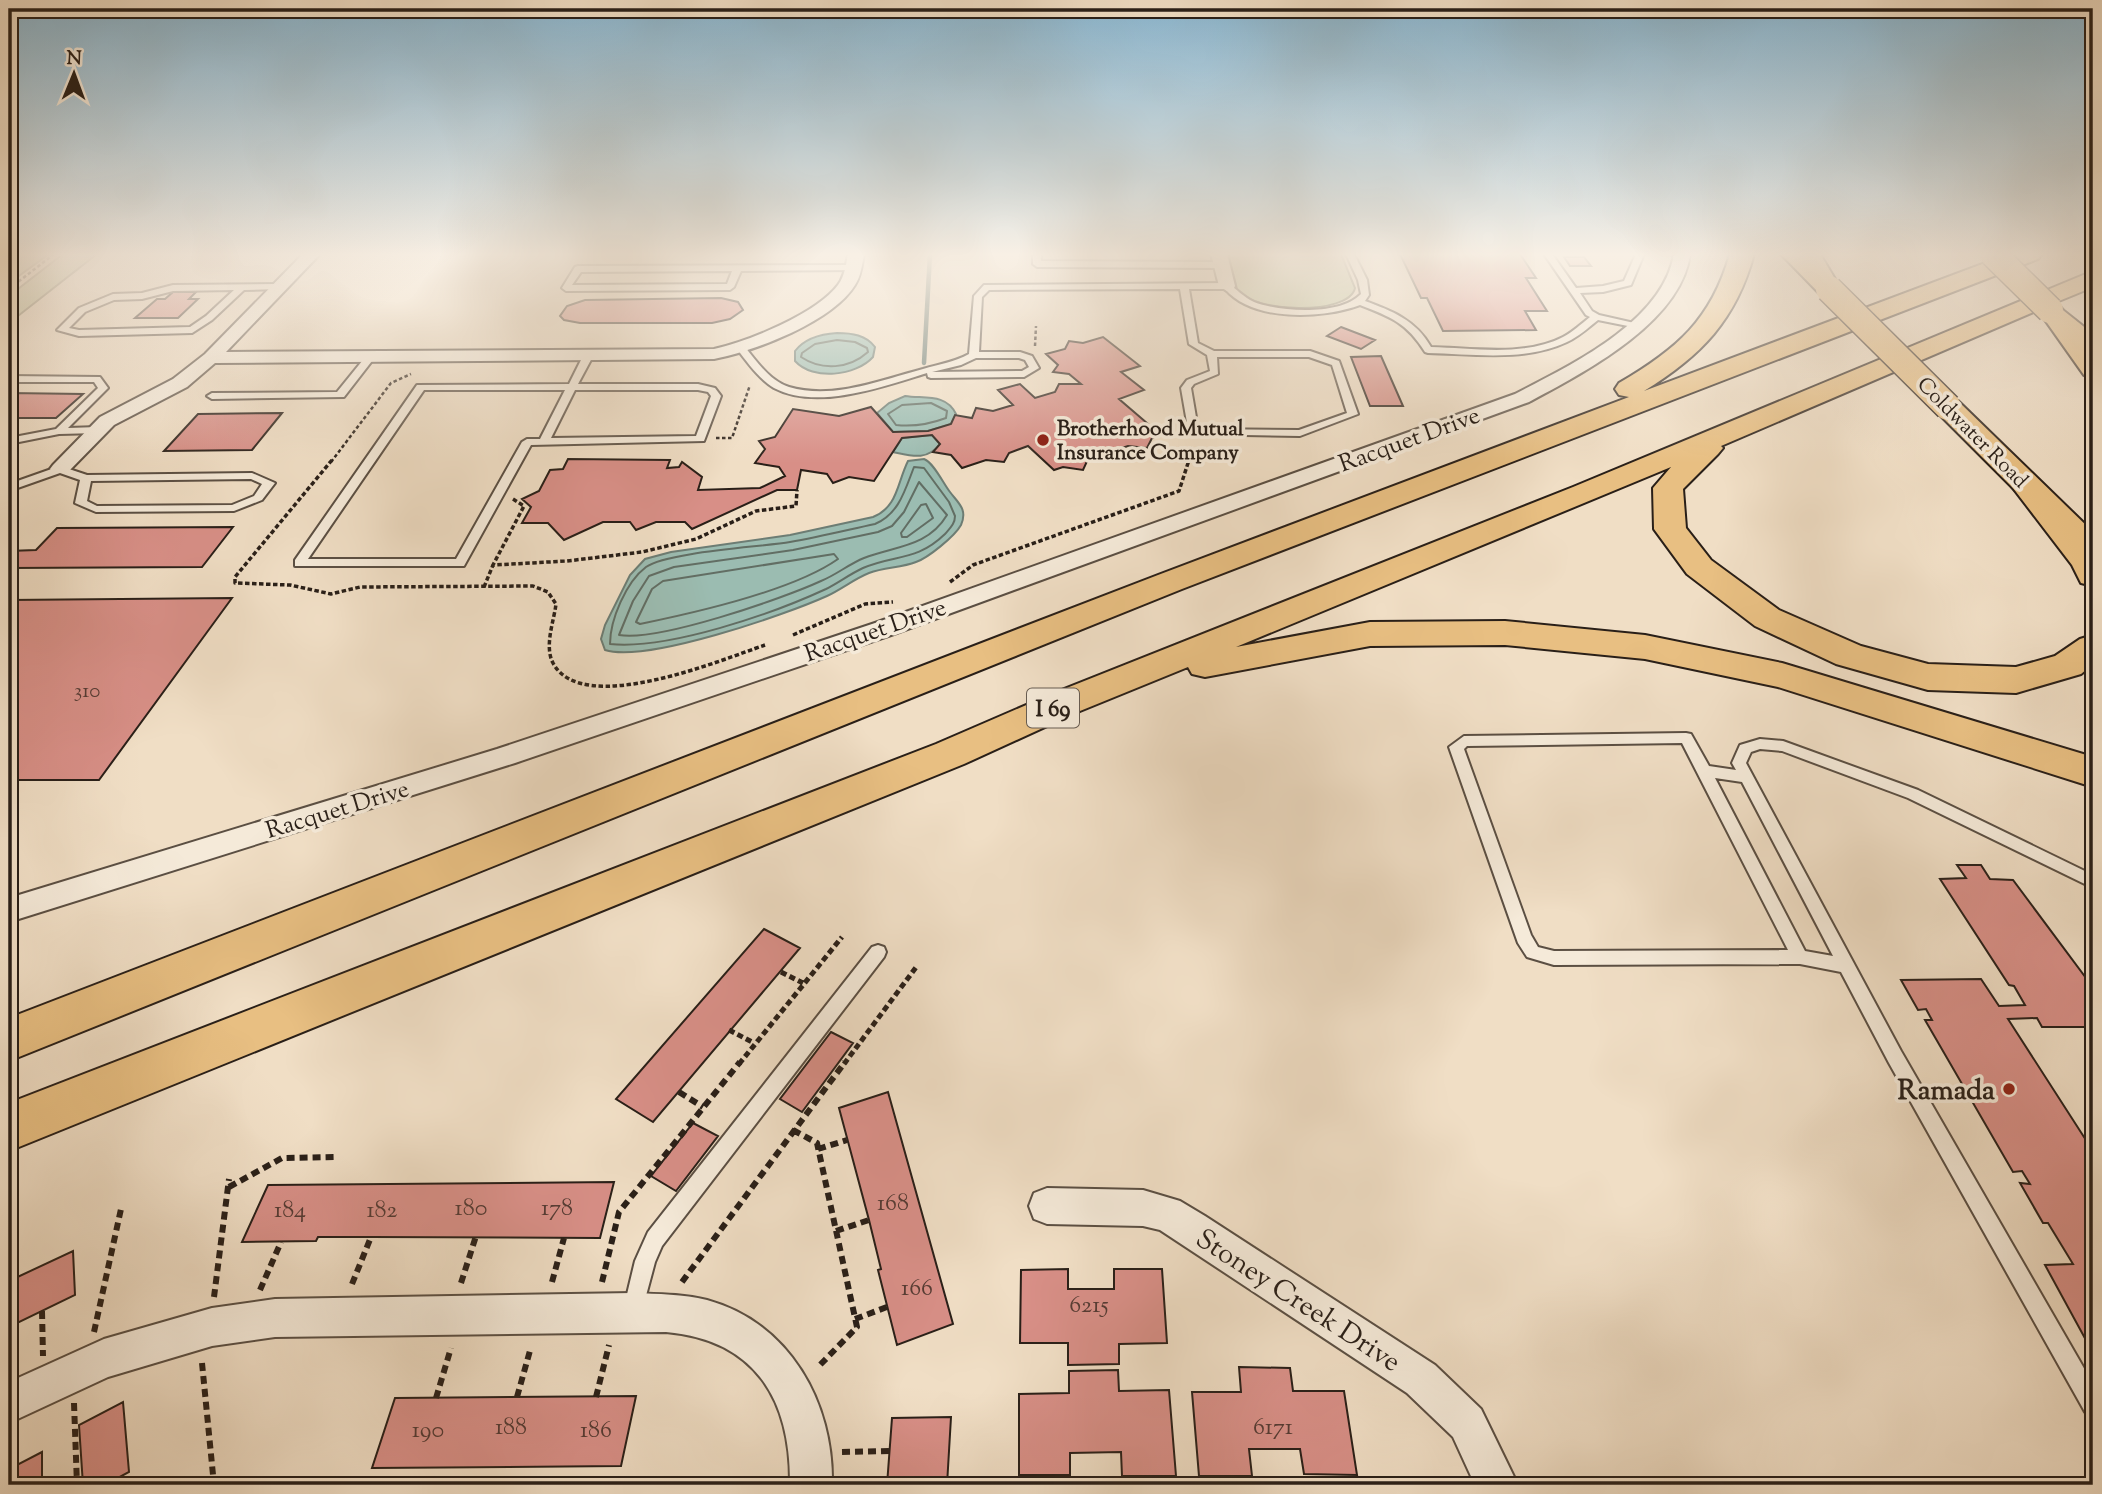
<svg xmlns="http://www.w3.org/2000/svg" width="2102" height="1494" viewBox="0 0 2102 1494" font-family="'Sorts Mill Goudy',serif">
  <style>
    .green { fill: #bac195; stroke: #727056; stroke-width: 2 }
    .water { fill: #9bbcb1; stroke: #6d7d74; stroke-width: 2 }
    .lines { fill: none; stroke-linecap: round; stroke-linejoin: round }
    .shore { stroke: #626e64; stroke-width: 2 }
    .stream { stroke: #6d7d74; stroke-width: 4.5 }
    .building { fill: #d88f87; stroke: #291f18; stroke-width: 2 }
    .service-casing { stroke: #5b4f43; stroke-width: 4 }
    .minor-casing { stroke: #5b4f43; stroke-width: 4 }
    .primary-casing { stroke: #291f18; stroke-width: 4 }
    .motorway-casing { stroke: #291f18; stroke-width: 4 }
    .path-far3 { stroke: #291f18; stroke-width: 2.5; stroke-dasharray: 3.5 2.5; stroke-linecap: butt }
    .path-far2 { stroke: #291f18; stroke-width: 3.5; stroke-dasharray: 4.5 2.5; stroke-linecap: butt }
    .path-far1 { stroke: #291f18; stroke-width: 5; stroke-dasharray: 6 3.5; stroke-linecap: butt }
    .path { stroke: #291f18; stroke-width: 6; stroke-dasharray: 8 5; stroke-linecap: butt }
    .service { fill: #f5ead9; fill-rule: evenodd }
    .minor { fill: #f5ead9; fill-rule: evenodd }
    .primary { fill: #e8bf82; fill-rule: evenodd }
    .motorway { fill: #e8bf82; fill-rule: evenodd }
    .primary-bridge-casing { stroke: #291f18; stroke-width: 29; stroke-linecap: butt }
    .primary-bridge { stroke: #e8bf82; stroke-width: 26 }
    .poi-dot { fill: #8f2418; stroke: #f5ead9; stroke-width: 2.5 }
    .labels { text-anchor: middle; stroke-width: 7; stroke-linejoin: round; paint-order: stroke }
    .far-poi-label { font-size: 21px; font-weight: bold; fill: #291f18; stroke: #f5ead9; text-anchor: start }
    .far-street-label { font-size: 21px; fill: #291f18; stroke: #f5ead9 }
    .number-label { font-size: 21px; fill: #553b34 }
    .shield { fill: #f5ead9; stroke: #665c52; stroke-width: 2 }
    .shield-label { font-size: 23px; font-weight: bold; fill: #291f18 }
    .street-label { font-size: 24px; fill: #291f18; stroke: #f5ead9 }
    .near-number-label { font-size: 24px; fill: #553b34 }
    .near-poi-label { font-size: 28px; font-weight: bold; fill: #291f18; stroke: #f5ead9; text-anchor: end }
    .near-street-label { font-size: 28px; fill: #291f18; stroke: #f5ead9 }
  </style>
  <rect width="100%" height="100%" fill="#f0dec5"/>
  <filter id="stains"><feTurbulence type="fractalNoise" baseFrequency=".00286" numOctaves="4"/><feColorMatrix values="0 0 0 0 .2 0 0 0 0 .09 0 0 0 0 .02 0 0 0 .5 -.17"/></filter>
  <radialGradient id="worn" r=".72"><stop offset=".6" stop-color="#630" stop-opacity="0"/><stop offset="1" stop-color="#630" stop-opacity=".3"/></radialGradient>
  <path class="green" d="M9,254H49L9,283Z
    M63,254H97L9,323V296Z
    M1228,254H1341L1355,288C1349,316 1251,313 1237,289Z"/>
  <path class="water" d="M837,333C852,333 866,335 875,347L873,357C856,376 813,381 795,361V351C805,338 821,334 837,333Z
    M905,396C924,399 946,393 956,414L951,424L928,431L893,432L877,413L889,403Z
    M932,435L940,444C927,461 912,456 893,452L902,438Z
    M924,459C934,463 943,483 950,492C958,503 968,509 961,525C955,536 928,558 916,562C901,568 885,567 869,573C854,579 842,589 827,596C785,615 646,663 605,650L601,639L605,625L630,575L645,559L671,552L790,535L873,517C898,507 897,483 908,461Z"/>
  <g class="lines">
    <path class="shore" d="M837,340L855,342L867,348L868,352C849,369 822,371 801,357L802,353L815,344Z
      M931,403L947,411L946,418C930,424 914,427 896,425L888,414L902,405Z
      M914,467L924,468L949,502L955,516C955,524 950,528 945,534C916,562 895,554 863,568C850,574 838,583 826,589C772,614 668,650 610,644C610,620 626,582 646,567C667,552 760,547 790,542C819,537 847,530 875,524C899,514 905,490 914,467Z
      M919,482L947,515C928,547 895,546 864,558C849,564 836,575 821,581C782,599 657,642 619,635L633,601L649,576L674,567L793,550L878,532L892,526L904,512Z
      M926,504L933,518L907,537H902L901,533L921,505Z
      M834,554L838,559C794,590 694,613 640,624L636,622L652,589L663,581Z"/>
    <path class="stream" d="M924,363L930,254"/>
  </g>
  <path class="building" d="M1400,254H1520L1536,278H1526L1547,311H1525L1536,330L1443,331L1427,298H1421Z
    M1564,257H1584L1591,266H1570Z
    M173,292H196L189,299H198L178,318H135L157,299H165Z
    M721,298L738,302L743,310L730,319L712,323H580L564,320L560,316L567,306L585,300Z
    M1341,327L1375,340L1361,349L1327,336Z
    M1103,337L1140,366L1121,372L1144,390L1119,399L1161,435L1152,438L1147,448L1128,446L1088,459L1083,470L1063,467L1054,470L1028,446L1009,453L1004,462L986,460L962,468L951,455L933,452L940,444L932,435L902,438L874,481L849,477L833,483L827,474L801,470L797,490H777L692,529L685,522H656L636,530L630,522H603L564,540L548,523H522L531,507L522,499L539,491L550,470L563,469L568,459L670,460L667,468L679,467L682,462L702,477L698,490L760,488L785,476L779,467L755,463L765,449L759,441L775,437L793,409L839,416L871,407L893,432L928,431L951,424L955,415L972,418L976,408L993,411L1013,405L998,390L1020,384L1035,398L1055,392L1059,384H1081L1069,374L1053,372L1058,365L1046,354L1065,349L1069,341L1083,343Z
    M1381,356L1403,406H1370L1351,357Z
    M9,393L83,394L56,418H9Z
    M282,413L252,450L164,451L198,414Z
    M233,527L202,567L9,568V551L36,550L57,528Z
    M232,598L99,780H9V600Z
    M1957,865H1981L1990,879L2013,880L2089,982H2093V1027H2042L2037,1018L2008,1019L2093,1151V1353L2045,1265L2073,1264L2048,1223H2043L2020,1183L2030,1184L2022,1171L2013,1172L1925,1020H1932L1926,1009L1918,1010L1901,980L1981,979L1999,1006L2025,1005L2014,986L2009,985L1940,879L1966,878Z
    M764,929L800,948L653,1122L616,1099Z
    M831,1032L853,1043L802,1112L780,1099Z
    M888,1092L953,1324L897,1345L878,1270L881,1269L869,1220L839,1108Z
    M693,1123L718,1136L676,1191L651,1176Z
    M614,1182L600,1238L371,1237H318L316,1241L242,1242L268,1185Z
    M73,1251L75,1295L9,1327V1281Z
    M1068,1269V1289H1114V1269H1162L1167,1343L1119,1344V1364L1068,1365V1343H1020L1021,1270Z
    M1239,1367L1290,1368L1293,1391H1344L1357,1475L1304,1474L1300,1449H1249L1252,1476H1199L1192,1392H1241Z
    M1118,1370L1119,1391L1169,1390L1176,1476H1122L1121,1452L1070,1453V1475H1019V1394L1069,1393V1371Z
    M636,1396L621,1466L372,1468L395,1398Z
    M123,1402L129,1472L105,1485H83L79,1425Z
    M951,1417L947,1485H887L892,1418Z
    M42,1452V1485H9V1469Z
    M675,1482H734L733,1485H674Z"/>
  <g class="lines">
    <g class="service-casing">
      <path id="service" d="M1033,254H1041V261L1222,262L1226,265L1222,268L1037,267L1033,264Z
        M1346,254H1354L1367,280L1369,295L1365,301C1392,311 1416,320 1431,347C1473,348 1524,357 1563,337C1573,332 1581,324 1590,317L1586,315L1544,254H1552L1576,288L1603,286L1624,281L1636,254H1644L1631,285L1603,292L1580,293L1592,311L1599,315L1643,325L1638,328L1598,320C1588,328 1578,337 1567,342C1525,362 1473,354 1428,353L1425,352C1407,323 1391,317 1360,305C1322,319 1253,322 1225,289H1189L1198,343L1214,351H1310L1339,361L1358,414L1300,436L1189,434L1181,388L1187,380L1210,371L1207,355L1189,344L1180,289L989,290L982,297L979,352H1020L1032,356L1039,368L1024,377L931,378L928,377L927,373C885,386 817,411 774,388C759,379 748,363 737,349L745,347C757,362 770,381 789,387C833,400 881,380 923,369C939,364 955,362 969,354L974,296L984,285L1227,283C1237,289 1243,297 1254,302C1280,312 1340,316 1361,294L1358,280ZM1217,357H1309L1332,365L1347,413L1299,430L1198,429L1191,388L1194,384L1218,374ZM976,358H1019L1025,360L1029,367L1022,371L932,372L961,365Z
        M854,265L857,266V270L741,271L734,287L730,290L566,291L562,288L575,267L578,266ZM732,271L727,284L572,285L581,272Z
        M278,284L281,285V289L244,290L212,320L192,333L79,336L57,330L79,308L113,294L142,293L173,285ZM234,290L206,316L190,327L79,330L69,328L85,312L114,300L142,299L173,291Z
        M588,353L593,356L578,384H698L715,388L721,396L704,441L531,445L464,566H295V560L417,385L569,384L583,356ZM424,390H565L540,439H527L522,442L456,559H308ZM575,390H698L708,392L711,396L696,436L551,438Z
        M367,355L375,357L344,397L212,399L207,396L212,393L337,392Z
        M9,376L100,377L108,388L68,428L98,427L103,430L98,433L59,434L9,444V438L56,429L98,388L94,382H9Z
        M60,466L87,475L252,473L275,483L262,500L234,511L96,512L75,503L80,480L60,473L9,491V484ZM251,479L262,484L254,496L232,505L97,506L87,501L91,481Z
        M1686,733L1691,734L1709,766L1736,770L1732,763L1740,745L1760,739L1783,741L1918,790L2093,875V888L1908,798L1782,751L1760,749L1751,752L1746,763L1901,1051L2093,1384V1415L2085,1412L1889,1063L1841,972L1800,964L1554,965L1527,957L1518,943L1449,747L1464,736ZM1682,743L1788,950L1554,951L1538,947L1531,935L1464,749L1467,746ZM1715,778L1742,782L1833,956L1805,951Z
        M878,945L884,947L886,952L884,957L662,1246L655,1262L640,1318L633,1321L626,1318L623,1311L635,1261L648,1232L872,947Z"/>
    </g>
    <g class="minor-casing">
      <path id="minor" d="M303,254H320L226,352L714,349C749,341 816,314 838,285C845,276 846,264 848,254H864C862,265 861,276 855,285C832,322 755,351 714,359L215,363L187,387L114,425L67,473H53L50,469L53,465L100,417L173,379L205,354Z
        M1211,254H1227L1235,286L1233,290L1227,291L1219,286Z
        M1674,254H1690C1681,323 1583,373 1529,402L891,635L515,763L9,922V898L497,749L875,623L1515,394C1569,366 1663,322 1674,254Z
        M1047,1188L1143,1190L1180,1201L1205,1216L1435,1365L1481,1409L1518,1485H1475L1453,1437L1407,1393L1160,1230L1143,1226L1047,1224L1034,1219L1029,1206L1034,1193Z
        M633,1293C658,1294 683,1294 707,1300C790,1323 834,1403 832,1485H790C791,1400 756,1340 666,1332L275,1337L212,1346L108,1377L9,1423V1382L104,1339L212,1308L275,1299Z"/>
    </g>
    <g class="primary-casing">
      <path id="primary" d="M1781,254H1806L1841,289L1838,294L1829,296L1820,294Z
        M2050,303L2059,305L2093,351V377L2084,375L2038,310L2041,305Z
        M1948,399L1958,401L2093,532V560L2082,557L1938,413L1934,407L1938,401Z"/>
    </g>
    <g class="motorway-casing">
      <path id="motorway" d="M1730,254H1754C1736,320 1701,356 1644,391L2009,254H2042L2038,259L1182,589L9,1061V1018L1158,575L1629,397L1619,395L1615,389L1619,383C1677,349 1711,320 1730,254Z
        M1796,254H1820L1841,289L1838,294L1829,296L1820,294Z
        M2093,271V287L2054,303L2093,334V355L2084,353L2038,310L1721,446L1723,448L1718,454L1683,489L1686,528L1711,560L1779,610L1861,646L1928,664L2016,667L2055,656L2080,639L2093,635V664L2081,674L2016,693L1928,690L1836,664L1755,626L1687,574L1654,529L1653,488L1671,467L1236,647L1370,622L1505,621L1645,635L1782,663L2093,757V787L1778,687L1645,659L1505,645L1370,646L1205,677L1192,674L1188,667L1080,711L964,764L9,1151V1103L936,744L1054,693L1573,487Z
        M2025,475L2036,478L2093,549V586L2081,583L2072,565L2010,484L2014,478Z"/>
    </g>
    <path class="path-far3" d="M9,289L54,254
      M1035,346L1036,326
      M716,438H732L750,385
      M331,462L391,383L411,374
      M1189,462L1193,445"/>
    <path class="path-far2" d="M332,460L235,577V583L290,585L331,594L360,587L533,586L548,592L556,604C554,621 544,646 553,663C582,718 721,660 765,645
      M513,499L524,506L493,565L567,561L642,552L696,539L756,511L796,506L797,490
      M950,582L973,565L1179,491L1189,460
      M484,587L493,565
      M793,635L865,604L893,602"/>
    <path class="path-far1" d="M781,972L803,983
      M729,1030L754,1043
      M739,1064L842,937
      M844,1064L917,966"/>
    <path class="path" d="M679,1092L703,1107
      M793,1130L817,1143L857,1327L818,1367
      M818,1149L847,1140
      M229,1187L282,1158L336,1157
      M836,1231L869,1220
      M552,1282L564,1238
      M602,1282L619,1212L740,1062
      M682,1282L845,1062
      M461,1283L476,1236
      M352,1284L371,1237
      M260,1290L281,1242
      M214,1297L229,1179
      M42,1311L43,1356
      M855,1319L887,1307
      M94,1332L121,1209
      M202,1363L214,1485
      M517,1397L531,1347
      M596,1397L609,1345
      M436,1398L451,1348
      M74,1403L77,1485
      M842,1452L890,1451"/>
    <use href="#service" class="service"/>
    <use href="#minor" class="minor"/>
    <use href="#primary" class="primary"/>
    <use href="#motorway" class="motorway"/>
    <g class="primary-bridge-casing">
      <path id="primary-bridge" d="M1993,254L2050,310
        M1829,289L1948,407"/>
    </g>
    <use href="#primary-bridge" class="primary-bridge"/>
  </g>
  <linearGradient id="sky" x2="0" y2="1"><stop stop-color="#89b7d2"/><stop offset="0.55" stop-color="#f8f0e5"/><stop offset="1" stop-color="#f8f0e5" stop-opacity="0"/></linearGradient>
  <rect width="2102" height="463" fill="url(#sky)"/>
  <g class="poi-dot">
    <circle cx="1043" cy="440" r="7"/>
    <circle cx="2009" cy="1089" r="7"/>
  </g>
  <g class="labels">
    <g class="far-poi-label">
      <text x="1057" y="435">Brotherhood Mutual<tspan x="1057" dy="24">Insurance Company</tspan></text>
    </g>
    <g class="far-street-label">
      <text transform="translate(1973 432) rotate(45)" y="7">Coldwater Road</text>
    </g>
    <g class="number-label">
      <text x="87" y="697">310</text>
    </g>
    <rect class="shield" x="1027" y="688.5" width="52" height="39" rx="5"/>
    <g class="shield-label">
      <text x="1053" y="716">I 69</text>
    </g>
    <g class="street-label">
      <text transform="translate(1409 439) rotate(-20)" y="8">Racquet Drive</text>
      <text transform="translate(875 630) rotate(-19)" y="8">Racquet Drive</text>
      <text transform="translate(337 809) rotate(-17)" y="8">Racquet Drive</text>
    </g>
    <g class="near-number-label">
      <text x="893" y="1210">168</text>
      <text x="471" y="1215">180</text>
      <text x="557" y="1215">178</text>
      <text x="290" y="1217">184</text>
      <text x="382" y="1217">182</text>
      <text x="917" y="1295">166</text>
      <text x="1089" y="1312">6215</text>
      <text x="511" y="1434">188</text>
      <text x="1273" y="1434">6171</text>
      <text x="428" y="1437">190</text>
      <text x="596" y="1437">186</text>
    </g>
    <g class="near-poi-label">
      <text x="1995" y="1099">Ramada</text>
    </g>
    <g class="near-street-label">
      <text transform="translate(1299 1299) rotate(33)" y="10">Stoney Creek Drive</text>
    </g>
  </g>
  <rect width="2102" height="1494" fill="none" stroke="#f0dec5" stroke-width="35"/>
  <rect x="10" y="10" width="2081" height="1473" fill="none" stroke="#291f18" stroke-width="3.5"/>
  <rect x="18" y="18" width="2067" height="1459" fill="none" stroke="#291f18" stroke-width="2"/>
  <g transform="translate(74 74) rotate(1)" stroke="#f5ead9" stroke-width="5" paint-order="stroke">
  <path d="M0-5L12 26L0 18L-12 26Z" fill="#291f18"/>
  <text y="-10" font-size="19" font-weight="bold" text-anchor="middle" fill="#291f18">N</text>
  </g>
  <rect width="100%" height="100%" filter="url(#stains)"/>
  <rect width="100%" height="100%" fill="url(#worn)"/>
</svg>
